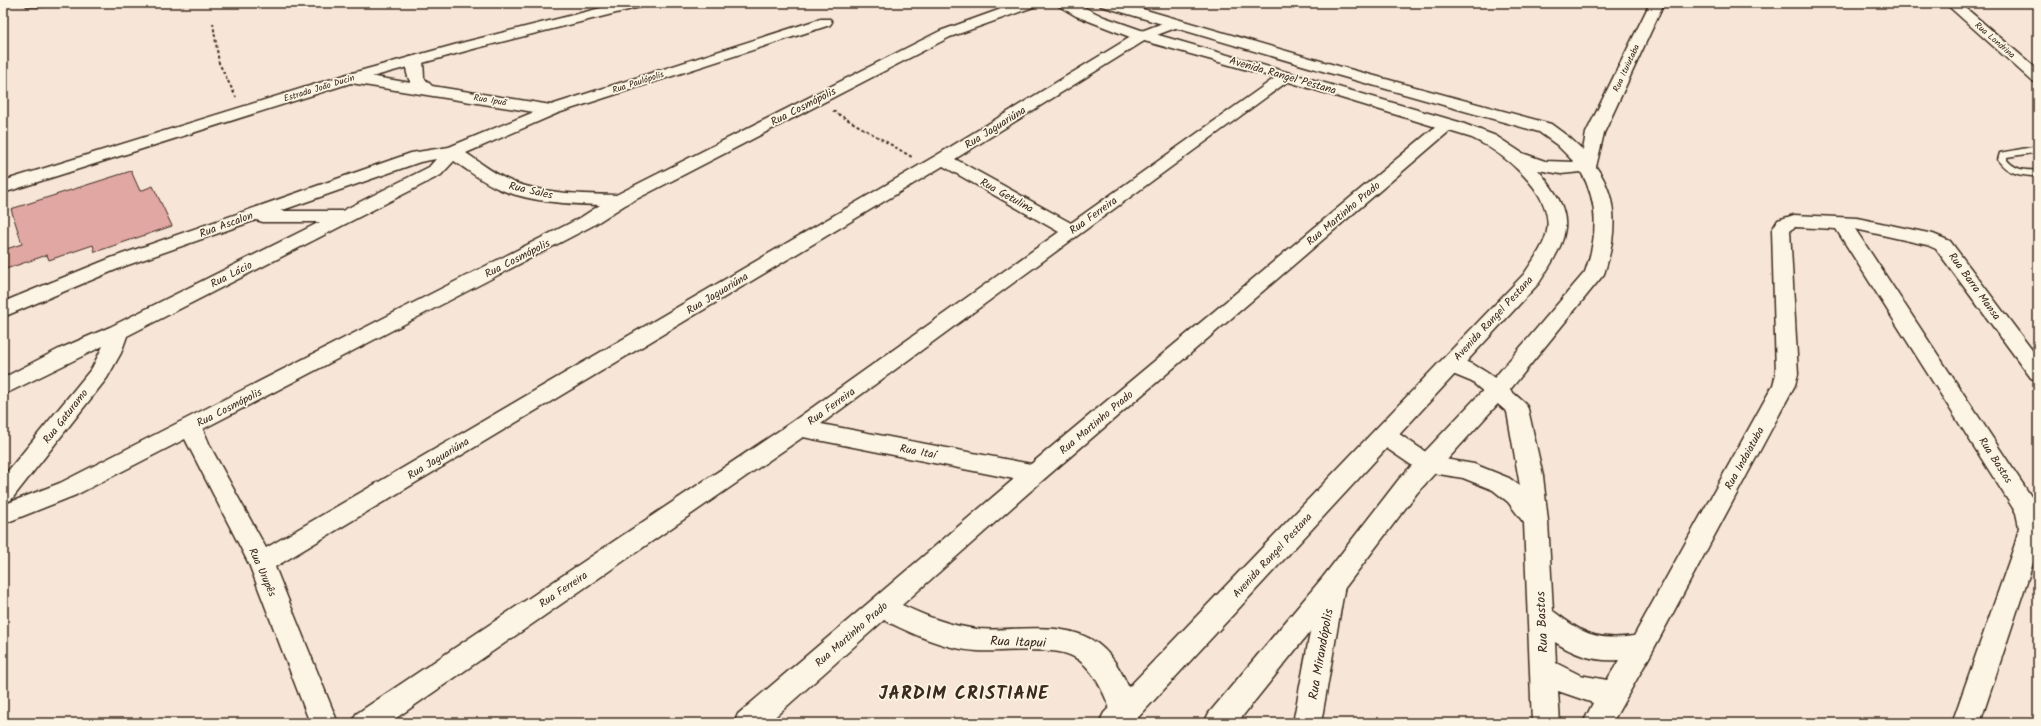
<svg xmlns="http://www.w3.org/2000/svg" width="2041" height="726" viewBox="0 0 2041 726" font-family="Kalam,sans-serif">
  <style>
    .building { fill: #e1a7a2; stroke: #3b2a1e }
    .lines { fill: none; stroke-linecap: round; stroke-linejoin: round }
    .lane-casing { stroke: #3b2a1e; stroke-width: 3 }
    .street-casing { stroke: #3b2a1e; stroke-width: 3 }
    .secondary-casing { stroke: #3b2a1e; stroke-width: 3 }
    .path { stroke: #3b2a1e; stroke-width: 2; stroke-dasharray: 3 2.5; stroke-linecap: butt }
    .lane { fill: #fcf5e5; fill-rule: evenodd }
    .street { fill: #fcf5e5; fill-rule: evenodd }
    .secondary { fill: #fcf5e5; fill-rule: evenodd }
    .labels { text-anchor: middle; stroke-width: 3.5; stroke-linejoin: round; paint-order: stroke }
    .far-street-label { font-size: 9px; fill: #3b2a1e; stroke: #fcf5e5 }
    .street-label { font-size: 11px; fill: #3b2a1e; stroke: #fcf5e5 }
    .near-street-label { font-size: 13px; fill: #3b2a1e; stroke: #fcf5e5 }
    .near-district-label { font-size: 18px; font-weight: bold; letter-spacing: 1px; fill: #3b2a1e; stroke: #fcf5e5 }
  </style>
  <rect width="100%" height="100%" fill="#f7e5d8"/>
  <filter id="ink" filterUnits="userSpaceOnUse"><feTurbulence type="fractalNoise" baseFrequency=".025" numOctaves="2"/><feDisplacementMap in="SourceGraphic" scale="8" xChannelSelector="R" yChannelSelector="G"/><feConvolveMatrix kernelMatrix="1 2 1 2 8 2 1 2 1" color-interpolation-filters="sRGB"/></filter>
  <g filter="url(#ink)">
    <path class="building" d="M131,171L140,191L153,186L172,226L95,252L93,245L49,260L47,255L3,270V250L22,244L11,209Z"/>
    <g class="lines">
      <g class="lane-casing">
        <path id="lane" d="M2038,146V152L2007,157V160C2015,170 2026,171 2038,170V176C2022,176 2007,174 1998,160L2000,153Z"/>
      </g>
      <g class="street-casing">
        <path id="street" d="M25,3H45L43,6H27Z
          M1018,3H1038L1036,6L950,37L625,205L592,226L203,429L211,448L266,548L937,155L1139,32L1168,21H1178L1180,24L1178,27L1149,38L955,159L1071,223L1282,73H1292L1295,76L821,424L1031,464L1441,122L1447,120L1453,122L1455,125L1453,128L1043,480L902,605C926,616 950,626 977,629C1015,632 1065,619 1098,644C1119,660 1129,688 1139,711L1135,720L1127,723L1115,720C1105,698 1097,670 1074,657C1055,645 1001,653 977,651C944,649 913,634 884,620L768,723H734L738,714L1014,479L803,437L389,723H352L356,714L792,422L1059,232L943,166L275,567L338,723H310L249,564L185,439L76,495L3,524V505L60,483L580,218L600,205C566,204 530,202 499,189C483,182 469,171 454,161L441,175L127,336L121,353L107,378L11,500L3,503V477L92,368L103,346L3,395V378L59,349L110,327L320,222H263L256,220L125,266L3,317V302L111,258L411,153L449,147L534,112L351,83L345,81L343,78L345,75L351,73L411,83C406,75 404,64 410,57H420L423,60L424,78L432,86L551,105L820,19H830L832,22L830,25L558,113L466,153C481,163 496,175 513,182C545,194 582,194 616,195L940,31ZM436,159L429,167L342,211H280L420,162Z
          M1945,3H1960L2038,70V83L2032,81Z
          M1794,215L1857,218L1933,234L1950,241L2038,358V380L2031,378L1936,249L1927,245L1855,229L2038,507V548L1980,723H1952L2015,544L2019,527L2016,513L1836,229L1795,227L1790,230L1798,374L1795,385L1651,654L1612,723H1583L1593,703L1558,691L1560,723H1532L1524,523L1508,502L1493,490L1463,478L1420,471L1376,441L1373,435L1376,429L1384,427L1392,429L1433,457L1474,464L1509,478L1520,486L1507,412L1472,382L1443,370L1439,365L1443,360C1469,352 1506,387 1525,403L1528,409L1543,476L1548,521L1553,611C1584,634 1595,641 1634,636L1773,385L1776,374L1772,230L1778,220ZM1555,642C1574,655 1596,662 1619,660L1607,680L1580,675L1556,663Z
          M1332,574L1341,578L1345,585L1321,723H1293L1319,585L1323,578Z"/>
      </g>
      <g class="secondary-casing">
        <path id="secondary" d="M621,3H646L644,6L477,48L357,81L3,193V181L345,75L465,42Z
          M1057,3H1075L1104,17L1141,30L1459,122L1496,136L1522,153L1545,161L1574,162L1557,145L1539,132L1326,72L1101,6L1099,3H1122L1338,66L1551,124L1570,138L1583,150L1586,133L1650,3H1664L1604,133L1596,167C1620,200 1616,238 1604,274L1505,396L1417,493L1341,593L1237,723H1204L1209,713L1323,577L1399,479L1489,384L1585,272C1597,238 1600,205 1581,172L1561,174L1538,170C1578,217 1570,235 1539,283L1133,723H1099L1104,713L1524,274C1533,260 1544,247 1547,231C1554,192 1502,152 1472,138L1276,78L1130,37L1076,16L1059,6Z"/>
      </g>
      <path class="path" d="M213,23L219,63L236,97
        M833,111L912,157"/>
      <use href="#lane" class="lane"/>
      <use href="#street" class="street"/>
      <use href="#secondary" class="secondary"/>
    </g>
  </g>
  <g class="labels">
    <g class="far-street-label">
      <text transform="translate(1995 40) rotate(41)" y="3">Rua Londrina</text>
      <text transform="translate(1626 68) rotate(-65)" y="3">Rua Ituiutaba</text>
      <text transform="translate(638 82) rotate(-18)" y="3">Rua Paulópolis</text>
      <text transform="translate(319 88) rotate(-17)" y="3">Estrada João Ducin</text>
      <text transform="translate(490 100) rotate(9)" y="3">Rua Ipuã</text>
    </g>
    <g class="street-label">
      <text transform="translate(1283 75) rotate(16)" y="4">Avenida Rangel Pestana</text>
      <text transform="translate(803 106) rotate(-27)" y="4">Rua Cosmópolis</text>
      <text transform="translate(995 127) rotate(-32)" y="4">Rua Jaguariúna</text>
      <text transform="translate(531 190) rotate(13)" y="4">Rua Sales</text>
      <text transform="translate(1007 195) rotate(29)" y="4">Rua Getulina</text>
      <text transform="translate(1343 213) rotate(-40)" y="4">Rua Martinho Prado</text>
      <text transform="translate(1093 215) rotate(-36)" y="4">Rua Ferreira</text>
      <text transform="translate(226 224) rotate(-20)" y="4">Rua Ascalon</text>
      <text transform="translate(517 258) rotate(-27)" y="4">Rua Cosmópolis</text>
      <text transform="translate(231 274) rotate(-27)" y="4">Rua Lácio</text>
      <text transform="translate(1975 286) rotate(54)" y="4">Rua Barra Mansa</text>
      <text transform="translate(717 293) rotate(-31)" y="4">Rua Jaguariúna</text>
      <text transform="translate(1493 318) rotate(-47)" y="4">Avenida Rangel Pestana</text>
      <text transform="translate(831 406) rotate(-36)" y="4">Rua Ferreira</text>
      <text transform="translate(229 407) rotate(-27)" y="4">Rua Cosmópolis</text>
      <text transform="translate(65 416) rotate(-52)" y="4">Rua Gaturamo</text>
      <text transform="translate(1096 422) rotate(-40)" y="4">Rua Martinho Prado</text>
      <text transform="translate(918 451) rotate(11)" y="4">Rua Itaí</text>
      <text transform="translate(438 458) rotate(-31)" y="4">Rua Jaguariúna</text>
      <text transform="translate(1744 458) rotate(-61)" y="4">Rua Indaiatuba</text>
      <text transform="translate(1996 460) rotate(57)" y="4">Rua Bastos</text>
      <text transform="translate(1272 555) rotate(-47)" y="4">Avenida Rangel Pestana</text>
      <text transform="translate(263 572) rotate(66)" y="4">Rua Urupês</text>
      <text transform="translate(563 589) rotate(-34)" y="4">Rua Ferreira</text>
      <text transform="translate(851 634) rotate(-41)" y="4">Rua Martinho Prado</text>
    </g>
    <g class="near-street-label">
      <text transform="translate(1541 622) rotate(-93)" y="5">Rua Bastos</text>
      <text transform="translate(1018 641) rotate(2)" y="5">Rua Itapui</text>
      <text transform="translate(1320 654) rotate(-80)" y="5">Rua Mirandópolis</text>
    </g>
    <g class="near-district-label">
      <text x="964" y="699">JARDIM CRISTIANE</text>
    </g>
  </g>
  <rect width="2041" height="726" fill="none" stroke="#fcf5e5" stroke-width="16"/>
  <rect x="8" y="8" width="2025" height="710" fill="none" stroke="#3b2a1e" stroke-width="1.5" filter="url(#ink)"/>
</svg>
